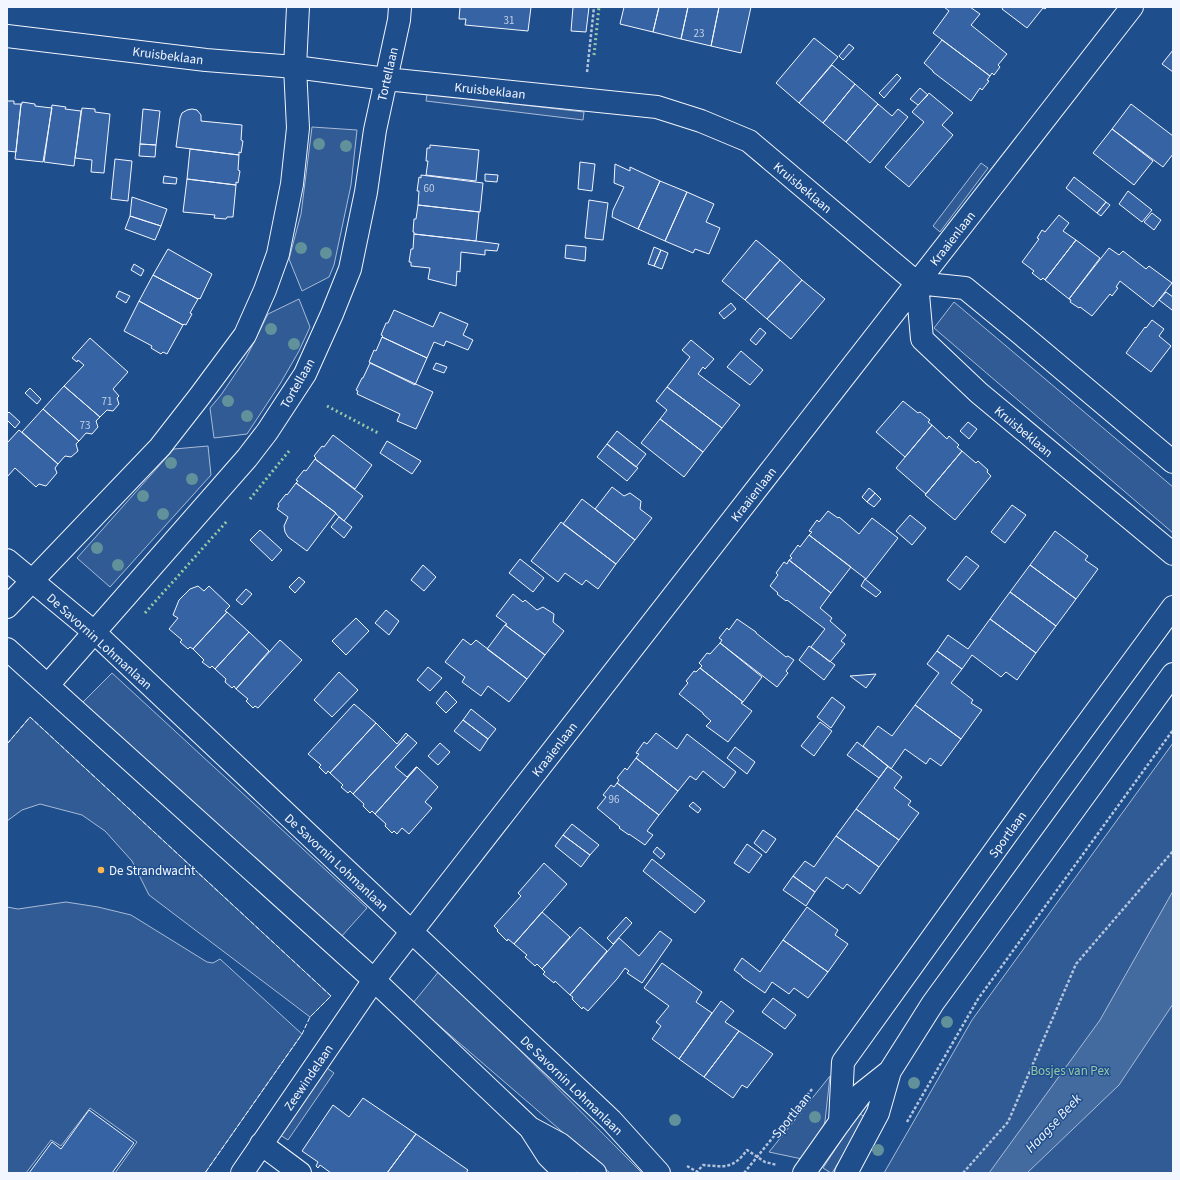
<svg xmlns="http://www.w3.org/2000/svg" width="1180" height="1180" viewBox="0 0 1180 1180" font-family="'Source Sans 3',sans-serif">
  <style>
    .built { fill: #305b95; stroke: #a8bbd7 }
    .water { fill: #446ba0; stroke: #a8bbd7 }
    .building { fill: #3563a3; stroke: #f2f6ff }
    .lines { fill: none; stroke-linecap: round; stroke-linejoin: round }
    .minor-casing { stroke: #f2f6ff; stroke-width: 24 }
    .major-casing { stroke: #f2f6ff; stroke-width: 24 }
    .path { stroke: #b3c4dc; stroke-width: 2.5; stroke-dasharray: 3 2; stroke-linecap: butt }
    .minor { stroke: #1f4e8c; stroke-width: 22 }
    .major { stroke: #1f4e8c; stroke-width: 22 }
    .hedge { stroke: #97c8a6; stroke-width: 3; stroke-dasharray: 2 3; stroke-linecap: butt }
    .fence { stroke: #f2f6ff; stroke-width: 1; stroke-dasharray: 5 2; stroke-linecap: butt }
    .tree { fill: #61919a }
    .poi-dot { fill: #ffb74d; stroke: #1f4e8c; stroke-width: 1.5 }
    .labels { text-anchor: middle; stroke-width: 3; stroke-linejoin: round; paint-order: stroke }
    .number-label { font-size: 11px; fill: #c3d1e8 }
    .street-label { font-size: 13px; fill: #f2f6ff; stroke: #1f4e8c }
    .poi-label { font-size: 13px; fill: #f2f6ff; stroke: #1f4e8c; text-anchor: start }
    .park-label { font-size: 13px; fill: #97c8a6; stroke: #1f4e8c }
    .water-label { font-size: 14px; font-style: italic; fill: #f2f6ff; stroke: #1f4e8c }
  </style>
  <rect width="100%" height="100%" fill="#1f4e8c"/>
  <path class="built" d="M427,94L584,112L583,120L426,101Z
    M312,127L357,130L351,185L334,265L329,277L302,291L289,259L301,214Z
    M981,163L988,168L940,232L933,226Z
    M299,299L310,327L299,351L280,384L247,434L214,438L210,408L221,395L246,358L268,314Z
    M954,302L1173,487V533L934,328Z
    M208,446L211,475L110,587L77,558L174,449Z
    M112,673L367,908L341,937L80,705Z
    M30,717L331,996L310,1017L149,895L132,861L105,831L82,815L40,804L22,810L7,821V744Z
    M1173,743V1173H884L972,1020Z
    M66,902L98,907L131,915L207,962L213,963L220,959L302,1034L205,1173H115L137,1142L90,1108L61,1146L51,1140L26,1173H7V907L18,909Z
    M440,970L642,1173H610L413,1003Z
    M327,1068L334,1073L288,1140L280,1135Z
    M830,1076L825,1121L823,1129L802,1159L769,1152Z
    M859,1113L866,1118L832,1173H831L823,1168Z"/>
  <path class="water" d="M1173,891V1004L1119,1085L1027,1173H989L1100,1020Z"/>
  <path class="building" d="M460,7H531L528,31L465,25L466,19H459Z
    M573,7H589L586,32L571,31Z
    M624,7H659L653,32L620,24Z
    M659,7H688L681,39L653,32Z
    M688,7H719L711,46L681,39Z
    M719,7H751L741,53L711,46Z
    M944,7H970L980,14L971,25L1007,54L998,65L1000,67L994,75L992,73L990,76L933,33L949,11Z
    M1003,7H1047L1045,9L1043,8L1027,28L1002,9Z
    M814,38L838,57L799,103L776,83Z
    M942,40L990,76L987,80L989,81L982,90L980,88L971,101L933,72V71L924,63Z
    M849,44L854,48L843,60L839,56Z
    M1173,50V72L1162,64Z
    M832,65L855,84L823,123L799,103Z
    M897,74L901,78L884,98L879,93Z
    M855,84L878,104L846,142L823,123Z
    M920,88L928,95L918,105L910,99Z
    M929,93L953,113L942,125L953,135L909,187L885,167L924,122L912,112Z
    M7,101H14V104H21L16,152L7,151Z
    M22,102L35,104V106L52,108L43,162L15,159L21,104H22Z
    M878,104L892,116L898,109L908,117L870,163L846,142Z
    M1131,104L1173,136V154L1163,167L1112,129Z
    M52,105L66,107L65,109L81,111L74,166L44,162Z
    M82,108L95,109V112L110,114L104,173L91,172L92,160L75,158Z
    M143,109L160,111L156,145L140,144Z
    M192,109L197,110L201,115V121L242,125L241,140L243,141L241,153L239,152V155L176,147L180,118L182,113L187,110Z
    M1112,129L1153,161L1134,185L1093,153Z
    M140,144L156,145L155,157L139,156Z
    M430,145L479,150L476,181L426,175L428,161H426L427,148H430Z
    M190,149L239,155L238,170L240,171L238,183L236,182V185L187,179Z
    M115,159L132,161L128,201L111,199Z
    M580,162L595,164L592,191L578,189Z
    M615,164L630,171V167L660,181L638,229L612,217L613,210L624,187L614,183Z
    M485,174L498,175L497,182L485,181Z
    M421,175L483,183L480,212L418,205L419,191H417L419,177L421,178Z
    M164,176L177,178L176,184L163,183Z
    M1074,177L1106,202L1097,213L1066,188Z
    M187,179L236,185L233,217H227L226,219L214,218L215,215L183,212Z
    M660,181L687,192L665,241L638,229Z
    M1128,191L1152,210L1142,222L1119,204Z
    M687,192L714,204L706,222L720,228L709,254L695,249L693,253L665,241Z
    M132,197L167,209L161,226L130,216Z
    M589,200L608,203L603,240L585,238Z
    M1106,202L1110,205L1101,216L1097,213Z
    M418,205L479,212L476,241L414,234V232H413L414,219H416Z
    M1152,213L1161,220L1154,230L1144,222Z
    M1059,215L1069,223L1063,231L1076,240L1045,280L1043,278L1041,280L1032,273L1034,271L1022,262L1039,239L1037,238L1042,230L1045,232Z
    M130,216L161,226L155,240L125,229Z
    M414,234L476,241L499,244L497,251L485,250V255L461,252L460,272L457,271L456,286L428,279L430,268L411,266V262H409L411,249H413Z
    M756,240L780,260L745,300L722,281Z
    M1076,240L1100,258L1069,299L1045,280Z
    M566,245L586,247L585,261L565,258Z
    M654,247L661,250L654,266L648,264Z
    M1109,248L1119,255L1123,251L1146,269L1149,266L1172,283L1153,307L1120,281L1116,287L1118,288L1112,296L1110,294L1092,316L1080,307L1079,308L1070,302L1071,300L1069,299Z
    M168,249L212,274L200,299L199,298L198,299L153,275Z
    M661,250L668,253L662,269L654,266Z
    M780,260L802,280L767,319L745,300Z
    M134,264L144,270L141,276L131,270Z
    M153,275L198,299L190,313L192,314L186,325L184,324L183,325L139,301Z
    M802,280L825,299L791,339L767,319Z
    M119,291L130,296L126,303L116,297Z
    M1166,292L1173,297V308L1172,310L1159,300Z
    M139,301L183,325L167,354L163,352L161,354L151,348L152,346L124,331Z
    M731,303L736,309L724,319L719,313Z
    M394,310L433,327L440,312L468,324L463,335L473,340L468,350L446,341L444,346L434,342L427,358L382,337L383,336L381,335L386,323H388Z
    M1152,320L1164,329L1159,336L1171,346L1151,372L1126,353L1145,327L1146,328Z
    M760,328L766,333L756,345L750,340Z
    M382,337L427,358L415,385L369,362L374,350L376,351Z
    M90,338L128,372L113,389L119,396L117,398L119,404L113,411L107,410L100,417L64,386L84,365L78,360L77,362L72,358Z
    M691,340L714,359L705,369L703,367L698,374L740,405L722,428L667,387L690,357L682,350Z
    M741,351L763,370L750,385L727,367Z
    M370,363L433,392L416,429L397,421L400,414L357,394L358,391L356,390L362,378H363Z
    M436,363L447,367L444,373L433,369Z
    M64,386L100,417L96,421L98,427L92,434L86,433L79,441L43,409Z
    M667,387L722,428L703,452L660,419L667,410L656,401Z
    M30,388L41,399L37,404L25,393Z
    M903,401L918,413L920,412L930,420L928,422L932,425L905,457L876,432Z
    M43,409L79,441L76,444L78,451L71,457L65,456L58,464L22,432Z
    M9,412L20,422L15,428L7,420V414Z
    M660,419L703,452L684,477L641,443Z
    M968,422L977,429L969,439L960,431Z
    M932,425L947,439L949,436L959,445L957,447L962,451L926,494L896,468Z
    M19,430L58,464L55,468L57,473L46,486L39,484L36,487L15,468L7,477V443Z
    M617,431L646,454L636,467L607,444Z
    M333,435L372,465L355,489L315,459L316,458L314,456L322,446L324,447Z
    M387,441L421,461L412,474L380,453Z
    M607,444L638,468L627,481L597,457Z
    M962,451L976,463L978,461L988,470L987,472L991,476L955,520L925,495Z
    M315,459L363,496L344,521L336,514V513L296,483L298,481L296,480L304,470L306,471Z
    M296,483L336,513L307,551L288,537L285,532L284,526L288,517L277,509L279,506L278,504L286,494L287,495Z
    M612,487L624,496L630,493L641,501L640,509L652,518L635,540L595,509Z
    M869,488L875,493L867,502L862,497Z
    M875,493L881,499L874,507L867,502Z
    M582,499L635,540L616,564L563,524Z
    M1012,505L1026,515L1005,543L991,532Z
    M828,511L838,518L839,517L859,534L872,518L898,538L866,579L809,535L812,532L809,531L817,520L819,522Z
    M910,515L926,528L912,545L896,531Z
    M339,517L352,527L344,538L331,527Z
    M561,522L616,564L598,589L586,580L582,585L565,573L558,582L531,561Z
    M260,530L282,550L272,561L250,540Z
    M1055,531L1088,556L1085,560L1098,569L1076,599L1030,565Z
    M809,535L851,567L831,593L789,560L792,558L790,556L798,545L800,547Z
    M966,556L979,566L960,590L947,580Z
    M520,559L544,578L533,592L509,573Z
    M789,560L831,593L820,608L832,618L830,621L846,635L841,641L845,644L830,662L811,647L825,629L787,600L786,601L777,594L778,593L770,586L778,575L776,573L784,562L787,564Z
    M423,565L436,577L424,591L411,580Z
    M1030,565L1076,599L1056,626L1010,592Z
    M299,577L305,582L295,593L289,587Z
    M865,579L881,592L876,597L861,586Z
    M198,586L204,591L209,586L230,606L225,611L227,612L193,649L190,647L188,649L180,642L182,640L169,629L178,618L173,615L179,600L190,589Z
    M246,589L252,594L242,605L236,600Z
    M1010,592L1056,626L1036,653L990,619Z
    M513,594L523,602L525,600L537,610L543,607L554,614L553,622L564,631L545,655L505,625L507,624L496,616Z
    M386,610L399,621L389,635L375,623Z
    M227,612L249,632L215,669L212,666L210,668L202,662L204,660L193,649Z
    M356,618L369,631L346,655L332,641Z
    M737,619L756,632V633L786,657L788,656L794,660L786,671L788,673L777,687L720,643L722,640L719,638L727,628L729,630Z
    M990,619L1036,653L1017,680L1006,672L1001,677L972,655L962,669L937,651L948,635L968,649Z
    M505,625L545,655L527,679L487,649Z
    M249,632L269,651L236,689L234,686L232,688L225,682L226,679L215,669Z
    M463,639L471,645L476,640L527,679L509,702L488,686L481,696L462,682L465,677L445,662Z
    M280,640L302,660L258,708L255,706L253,708L246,701L248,699L236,689Z
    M720,643L762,677L743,702L700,668L702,666L699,663L707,653L710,654Z
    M809,646L835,665L824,680L799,660Z
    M937,651L962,669L951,683L973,700L971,703L982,710L961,739L915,705L939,673L927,664Z
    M428,667L442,678L430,691L417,680Z
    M700,668L743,702L741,703L752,711L728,742L706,726L711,721L703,714V713L679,694L688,683L686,681L694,671L696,672Z
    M339,672L358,690L332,717L314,700Z
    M876,674L866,688L850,676Z
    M446,691L457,702L446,713L436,703Z
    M832,697L845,707L831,728L817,717Z
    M354,704L376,723L330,773L328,771L326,774L319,767L321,765L308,754Z
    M915,705L961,739L941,766L930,758L926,764L905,749L891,769L863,746L878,726L892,736Z
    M471,709L496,729L488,739L463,720Z
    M463,720L488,739L480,751L454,731Z
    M820,722L832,731L814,756L801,746Z
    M376,723L397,744L406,733L408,735L353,794L350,791L348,793L341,787L343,785L330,773Z
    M656,733L677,749L687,734L736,772L724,788L703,771L696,780L690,776L678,791L636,758L639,754L636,753L644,742L647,744Z
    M408,735L417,743L395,767L407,777L416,767H417L375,814L372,811L370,813L363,806L364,804L353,794Z
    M857,742L888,766L879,778L847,755Z
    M440,743L450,752L438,765L428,756Z
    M735,747L755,762L747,774L727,758Z
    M636,758L678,791L659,815L617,783L619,780L617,778L625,768L627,770Z
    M888,766L902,777L894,788L911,801L908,805L919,813L899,840L856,809Z
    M417,767L438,787L425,802L432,808L409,834L402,828L397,834L394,831L392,833L385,826L386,824L375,814Z
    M617,783L659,815L647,831L653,835L645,845L629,834V835L619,828L620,827L597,808L606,797L603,795L611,785L614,787Z
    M693,802L701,809L698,813L689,806Z
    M856,809L899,840L879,867L836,836Z
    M572,824L599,845L590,855L563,835Z
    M763,830L776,839L766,853L754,843Z
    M563,835L590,855L581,867L555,846Z
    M836,836L879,867L860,894L847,884L843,889L826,877L815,892L793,876L805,861L814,867Z
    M747,844L762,855L749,873L734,863Z
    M657,847L665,854L661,859L653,852Z
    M652,859L705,901L695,913L643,871Z
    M544,863L567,884L514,944L508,939L507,941L497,931L498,930L494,926L521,896L518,893Z
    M793,876L815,892L806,906L783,890Z
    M807,907L838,930L835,935L848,944L828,972L783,940Z
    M542,912L570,937L542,969L537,964L535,966L525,957L527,955L514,944Z
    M626,917L632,923L613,944L607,938Z
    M580,927L607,951L570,995L555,981L554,983L543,974L545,972L542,969Z
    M660,931L672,940L642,983L627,973L629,971L625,968L617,979L588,1011L583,1007L582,1009L572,999L573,997L570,995L619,938L639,956Z
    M783,940L828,972L808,998L794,988L789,994L772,982L765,993L742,977V976L734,970L742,958L760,972Z
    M662,963L702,992L696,1002L712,1013L679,1059L652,1039L661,1026L656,1022L669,1006L644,988Z
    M773,998L796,1015L785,1029L762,1012Z
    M721,1001L734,1011L725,1022L739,1031L704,1077L679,1059Z
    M739,1031L773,1054L747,1088L742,1085L733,1098L704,1077Z
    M363,1098L416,1134L387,1173H331L320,1165L318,1168L316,1166L318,1162L302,1151L333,1105L349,1117Z
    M89,1110L134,1143L112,1173H29L52,1142L61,1149Z
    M416,1134L468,1170L466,1173H387Z"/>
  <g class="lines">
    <g class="minor-casing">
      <path id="minor" d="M7,36L206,60L295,67L386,79L657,107L701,121L749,141L917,283L965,288L1021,334L1173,462
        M917,283L922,339L979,393L1173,554
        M7,560L94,632L611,1120L659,1173
        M7,607L160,447L199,397L245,335L265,290L278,254L292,184L298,128L295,67L298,7
        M7,649L374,980L530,1128L548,1156L565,1173
        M48,685L247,458L267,432L305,374L332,314L350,269L366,192L375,130L399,20L400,7
        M840,1122L843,1062L1050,774L1173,607
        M532,1129L560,1144L595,1173
        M261,1144L300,1173
        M242,1173L374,980L1132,7"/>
    </g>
    <g class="major-casing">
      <path id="major" d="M804,1173L840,1122L861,1094L890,1071
        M846,1173L878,1113L890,1071L933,1003L1173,674"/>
    </g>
    <path class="path" d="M587,72L594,7
      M907,1122L978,999L1173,730
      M687,1166L699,1173
      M696,1173L703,1165C725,1167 733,1169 747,1150L765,1162L777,1165
      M744,1173L813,1088
      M963,1173L1008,1122L1076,964L1173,851"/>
    <use href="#minor" class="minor"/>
    <use href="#major" class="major"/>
    <path class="hedge" d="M594,55L599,7
      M327,406L380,434
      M250,499L289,451
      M145,613L227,521"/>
    <path class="fence" d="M7,744L30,717L331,996L310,1017L302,1034L205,1173"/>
  </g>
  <g class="tree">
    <circle cx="319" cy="144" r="6"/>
    <circle cx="346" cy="146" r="6"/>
    <circle cx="301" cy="248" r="6"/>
    <circle cx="326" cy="253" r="6"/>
    <circle cx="271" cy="329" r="6"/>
    <circle cx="294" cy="344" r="6"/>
    <circle cx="228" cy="401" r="6"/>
    <circle cx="247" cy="416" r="6"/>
    <circle cx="171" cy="463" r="6"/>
    <circle cx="192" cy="479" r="6"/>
    <circle cx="143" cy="496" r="6"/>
    <circle cx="163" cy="514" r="6"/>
    <circle cx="97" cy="548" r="6"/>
    <circle cx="118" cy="565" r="6"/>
    <circle cx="947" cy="1022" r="6"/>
    <circle cx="914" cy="1083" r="6"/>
    <circle cx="815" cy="1117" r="6"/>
    <circle cx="675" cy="1120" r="6"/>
    <circle cx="878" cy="1150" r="6"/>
  </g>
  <circle class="poi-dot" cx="101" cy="870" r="4"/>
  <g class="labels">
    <g class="number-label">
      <text x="509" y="24">31</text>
      <text x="699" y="37">23</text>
      <text x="429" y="192">60</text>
      <text x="107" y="405">71</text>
      <text x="85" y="429">73</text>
      <text x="614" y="803">96</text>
    </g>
    <g class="street-label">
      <text transform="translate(168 55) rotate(7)" y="5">Kruisbeklaan</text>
      <text transform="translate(387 74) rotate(-77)" y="5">Tortellaan</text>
      <text transform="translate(490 90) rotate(6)" y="5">Kruisbeklaan</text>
      <text transform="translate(803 187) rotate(40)" y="5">Kruisbeklaan</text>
      <text transform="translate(952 238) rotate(-52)" y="5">Kraaienlaan</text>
      <text transform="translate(297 383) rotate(-60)" y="5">Tortellaan</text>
      <text transform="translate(1024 431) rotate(40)" y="5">Kruisbeklaan</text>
      <text transform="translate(753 494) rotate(-52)" y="5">Kraaienlaan</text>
      <text transform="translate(100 641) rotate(42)" y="5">De Savornin Lohmanlaan</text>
      <text transform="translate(554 749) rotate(-52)" y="5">Kraaienlaan</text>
      <text transform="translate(1007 834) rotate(-54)" y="5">Sportlaan</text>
      <text transform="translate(337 862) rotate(43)" y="5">De Savornin Lohmanlaan</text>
      <text transform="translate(308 1077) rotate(-56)" y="5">Zeewindelaan</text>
      <text transform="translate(572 1085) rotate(44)" y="5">De Savornin Lohmanlaan</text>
      <text transform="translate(791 1115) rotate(-51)" y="5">Sportlaan</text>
    </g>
    <g class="poi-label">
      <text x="109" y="875">De Strandwacht</text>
    </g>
    <g class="park-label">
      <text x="1070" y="1075">Bosjes van Pex</text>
    </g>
    <g class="water-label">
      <text transform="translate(1053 1123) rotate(-47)" y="5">Haagse Beek</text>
    </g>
  </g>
  <rect width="1180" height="1180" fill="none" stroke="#f2f6ff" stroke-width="16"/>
</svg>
